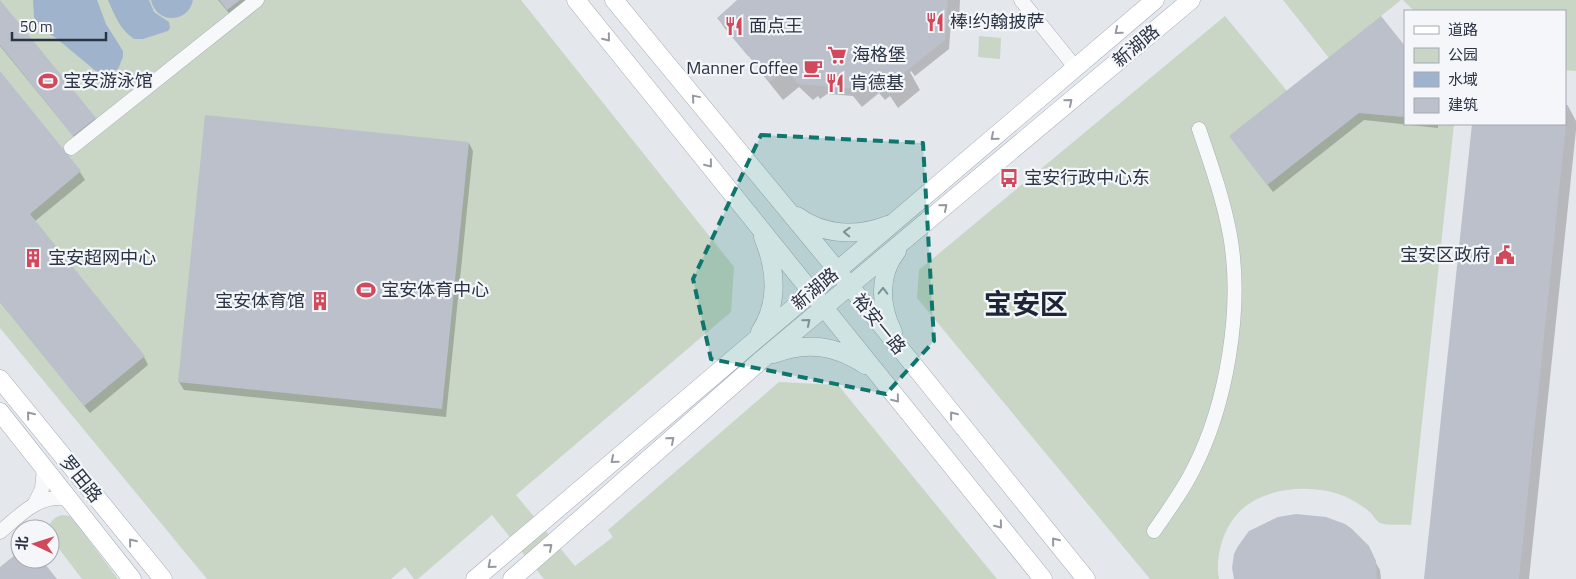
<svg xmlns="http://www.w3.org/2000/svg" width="1576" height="579" viewBox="0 0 1576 579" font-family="'Titillium Web','Noto Sans SC',sans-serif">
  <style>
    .green { fill: #c9d6c5 }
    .water { fill: #9fb4cc }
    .shadow { fill: #0003 }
    .building { fill: #bbc0ca }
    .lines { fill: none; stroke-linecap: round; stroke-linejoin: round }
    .minor-casing { stroke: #a9aeb7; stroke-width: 15 }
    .major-casing { stroke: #a3abb8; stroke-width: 19 }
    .minor { stroke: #f7f8fa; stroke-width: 14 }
    .major { stroke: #fff; stroke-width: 18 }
    .oneway { stroke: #959aa2 }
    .marked { fill: #0f766e; fill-opacity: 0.2; stroke: #0f766e; stroke-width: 4; stroke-dasharray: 10 6; stroke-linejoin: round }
    .labels { text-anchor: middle; stroke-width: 4.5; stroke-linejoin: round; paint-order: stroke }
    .poi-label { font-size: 18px; fill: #2b3445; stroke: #f4f6f9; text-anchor: start }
    .street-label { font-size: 18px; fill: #2b3445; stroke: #f4f6f9 }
    .town-label { font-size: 28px; font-weight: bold; fill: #1d2536; stroke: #f4f6f9 }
  </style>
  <rect width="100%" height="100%" fill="#e4e7ec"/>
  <path class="green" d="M0,0H521L734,267L731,312L516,495L575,566L613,537L608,530L779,382L838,385L997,579H544L492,515L418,579H414L405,567L391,579H207L0,328Z
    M1283,0H1401L1329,58Z
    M1403,0H1576V71L1565,70V11H1414Z
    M1225,16L1287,91L1359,113L1405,117V124H1454L1411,525C1402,524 1389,526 1380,523C1376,521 1373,515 1370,512C1364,507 1357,503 1350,499C1317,482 1258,485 1234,518C1222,534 1215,558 1219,579H1150L917,298L919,270Z
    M979,36L1001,38L1000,59L978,57Z
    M63,515L69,516L73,519L118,579H82L50,537V529H48C50,521 55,516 63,515Z"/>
  <path class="water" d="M33,0H97L106,24L123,51V57L118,69L108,74L97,72L56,38L42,29L34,17Z
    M108,0H149L154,12L169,22L170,28L168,31L143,39H134C120,30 114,14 108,0Z
    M151,0H193C188,24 156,24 151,0Z"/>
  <path class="shadow" d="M218,0H248L233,18Z
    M739,0H960L959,22H951L949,49L915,76L911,71L910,72L920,90L898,108L890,96L885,100L879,93L862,107L853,96L827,94L820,99L818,96L813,100L799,87L783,100L759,70L750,55L748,56L723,26L718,18Z
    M0,2L95,118L100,126L79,143L0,46Z
    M1405,49V124H1438V128L1364,120L1273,192L1231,137Z
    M0,73L80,172L85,180L34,222L144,357L148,365L90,413L0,302Z
    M1565,106H1568L1576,121V130L1529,579H1425L1473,124H1565Z
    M469,143L473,151L446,417L184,390L179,382Z
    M1286,516L1364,542L1380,570L1381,579H1235L1250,532L1268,522Z"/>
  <path class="building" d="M0,0L96,118L73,136L0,45Z
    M219,0H240L227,10Z
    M737,0H948L945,40L879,93L870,81L860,89L798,84L785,69L770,82L717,18Z
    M1381,16L1405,46V117L1359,113L1267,185L1229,136Z
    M0,71L81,171L30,214L145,356L84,406L0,302Z
    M1565,105H1568L1519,579H1424L1472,124H1565Z
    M205,115L469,142L442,409L178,382Z
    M1296,514L1326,517L1345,524L1352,529L1369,546L1376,561L1377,579H1234L1232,568L1234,554L1238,546L1249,531L1278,517Z
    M20,551V559H41L57,579H0V567Z"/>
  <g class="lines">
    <g class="minor-casing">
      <path id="minor" d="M1021,0L1075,67
        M71,148L257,0
        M34,505L42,489L44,468
        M1154,531C1168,511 1182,492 1193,470C1227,404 1243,308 1230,235C1223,198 1211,164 1199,129
        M0,532C20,515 40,493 68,499"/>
    </g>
    <g class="major-casing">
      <path id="major" d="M576,0L1043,579
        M614,0L828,259L1086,579
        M797,216C823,235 857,237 887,225
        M760,332C779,303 776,269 763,237
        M893,332C880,306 878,275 897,251
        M774,354C806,341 837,346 865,365
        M0,379L163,579
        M0,412L132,579
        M475,579L1155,0
        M512,579L760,361L1191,0"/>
    </g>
    <use href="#minor" class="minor"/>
    <use href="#major" class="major"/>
  </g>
  <defs><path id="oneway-chevron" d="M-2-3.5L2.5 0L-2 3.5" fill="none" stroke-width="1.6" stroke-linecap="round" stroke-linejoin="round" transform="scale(1.25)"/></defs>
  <g class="oneway">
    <use href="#oneway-chevron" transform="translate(1118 31) rotate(140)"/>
    <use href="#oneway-chevron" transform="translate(607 38) rotate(51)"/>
    <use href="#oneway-chevron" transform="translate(695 98) rotate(-130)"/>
    <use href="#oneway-chevron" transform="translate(1069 102) rotate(-40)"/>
    <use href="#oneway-chevron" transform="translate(994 137) rotate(139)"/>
    <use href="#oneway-chevron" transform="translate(709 164) rotate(51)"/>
    <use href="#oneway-chevron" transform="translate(944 207) rotate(-40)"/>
    <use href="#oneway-chevron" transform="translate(847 232) rotate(-178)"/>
    <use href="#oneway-chevron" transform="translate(883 291) rotate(-89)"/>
    <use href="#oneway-chevron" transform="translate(807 322) rotate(-40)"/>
    <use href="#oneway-chevron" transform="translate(896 399) rotate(51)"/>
    <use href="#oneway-chevron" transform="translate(30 415) rotate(-129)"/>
    <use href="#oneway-chevron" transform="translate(953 415) rotate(-129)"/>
    <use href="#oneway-chevron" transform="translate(671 440) rotate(-41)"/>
    <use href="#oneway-chevron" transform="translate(614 460) rotate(140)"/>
    <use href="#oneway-chevron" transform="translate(999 525) rotate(51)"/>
    <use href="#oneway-chevron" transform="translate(1055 541) rotate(-129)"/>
    <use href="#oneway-chevron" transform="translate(132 542) rotate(-129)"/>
    <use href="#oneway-chevron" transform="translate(549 547) rotate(-41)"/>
    <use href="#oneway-chevron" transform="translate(491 565) rotate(139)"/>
  </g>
  <path class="marked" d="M761,135L923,143L934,341L886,394L711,359L693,279Z"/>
  <defs>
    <g id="restaurant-bare" transform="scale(1.5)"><path d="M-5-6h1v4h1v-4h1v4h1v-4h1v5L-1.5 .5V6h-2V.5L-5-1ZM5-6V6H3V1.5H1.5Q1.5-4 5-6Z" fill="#d1495b" stroke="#f4f6f9" stroke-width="2.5" paint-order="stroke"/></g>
    <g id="supermarket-bare" transform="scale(1.5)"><path d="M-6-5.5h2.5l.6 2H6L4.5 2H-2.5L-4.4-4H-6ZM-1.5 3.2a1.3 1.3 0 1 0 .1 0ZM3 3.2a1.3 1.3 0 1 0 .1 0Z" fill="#d1495b" stroke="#f4f6f9" stroke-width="2.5" paint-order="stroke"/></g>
    <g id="cafe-bare" transform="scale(1.5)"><path d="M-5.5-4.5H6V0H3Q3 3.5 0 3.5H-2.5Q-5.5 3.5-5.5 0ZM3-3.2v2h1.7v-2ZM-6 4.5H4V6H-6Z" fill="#d1495b" stroke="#f4f6f9" stroke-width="2.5" paint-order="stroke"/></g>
    <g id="stadium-bare" transform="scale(1.5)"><path d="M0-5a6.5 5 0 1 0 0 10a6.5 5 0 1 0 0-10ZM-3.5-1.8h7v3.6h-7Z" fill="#d1495b" stroke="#f4f6f9" stroke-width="2.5" paint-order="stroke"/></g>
    <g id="bus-bare" transform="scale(1.5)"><path d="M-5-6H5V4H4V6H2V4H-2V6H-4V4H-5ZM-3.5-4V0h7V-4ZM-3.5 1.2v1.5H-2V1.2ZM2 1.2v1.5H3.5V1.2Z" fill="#d1495b" stroke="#f4f6f9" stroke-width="2.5" paint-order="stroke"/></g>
    <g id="civic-bare" transform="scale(1.5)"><path d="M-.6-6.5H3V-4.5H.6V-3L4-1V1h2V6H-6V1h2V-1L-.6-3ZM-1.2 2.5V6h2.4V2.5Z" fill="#d1495b" stroke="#f4f6f9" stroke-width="2.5" paint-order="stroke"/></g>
    <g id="building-bare" transform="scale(1.5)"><path d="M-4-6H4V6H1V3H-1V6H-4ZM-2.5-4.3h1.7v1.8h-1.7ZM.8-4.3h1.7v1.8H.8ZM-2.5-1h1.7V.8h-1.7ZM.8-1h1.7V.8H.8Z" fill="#d1495b" stroke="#f4f6f9" stroke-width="2.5" paint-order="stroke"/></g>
  </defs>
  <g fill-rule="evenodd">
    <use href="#restaurant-bare" x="935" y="22"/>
    <use href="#restaurant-bare" x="734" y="26"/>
    <use href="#supermarket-bare" x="837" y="55"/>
    <use href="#cafe-bare" x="813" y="68"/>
    <use href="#stadium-bare" x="48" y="81"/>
    <use href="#restaurant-bare" x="835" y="83"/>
    <use href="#bus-bare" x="1009" y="178"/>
    <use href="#civic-bare" x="1505" y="255"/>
    <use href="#building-bare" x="33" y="258"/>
    <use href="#stadium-bare" x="366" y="290"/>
    <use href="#building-bare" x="320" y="301"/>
  </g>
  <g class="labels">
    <g class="poi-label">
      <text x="950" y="28">棒!约翰披萨</text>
      <text x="749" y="32">面点王</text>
      <text x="852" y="61">海格堡</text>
      <text x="798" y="74" text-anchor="end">Manner Coffee</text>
      <text x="63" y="87">宝安游泳馆</text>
      <text x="850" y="89">肯德基</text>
      <text x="1024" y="184">宝安行政中心东</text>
      <text x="1490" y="261" text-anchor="end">宝安区政府</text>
      <text x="48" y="264">宝安超网中心</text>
      <text x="381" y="296">宝安体育中心</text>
      <text x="305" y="307" text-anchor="end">宝安体育馆</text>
    </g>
    <g class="street-label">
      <text transform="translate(1136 46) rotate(-40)" y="6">新湖路</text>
      <text transform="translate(815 289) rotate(-40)" y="6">新湖路</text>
      <text transform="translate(879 324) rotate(51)" y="6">裕安一路</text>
      <text transform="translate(81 479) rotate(51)" y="6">罗田路</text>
    </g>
    <g class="town-label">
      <text x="1026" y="314">宝安区</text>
    </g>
  </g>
  <rect x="1404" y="10" width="162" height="115" fill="#f4f6f9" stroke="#a4a8b1"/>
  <rect x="1414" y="26" width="25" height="8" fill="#ffffff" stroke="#a4a8b1"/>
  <text x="1448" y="35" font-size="15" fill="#2b3445">道路</text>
  <rect x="1414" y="48" width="25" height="15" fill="#c9d6c5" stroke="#a4a8b1"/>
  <text x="1448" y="60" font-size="15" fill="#2b3445">公园</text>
  <rect x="1414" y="72" width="25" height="15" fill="#9fb4cc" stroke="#a4a8b1"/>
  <text x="1448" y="85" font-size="15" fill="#2b3445">水域</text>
  <rect x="1414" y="98" width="25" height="15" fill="#bbc0ca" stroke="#a4a8b1"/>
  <text x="1448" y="110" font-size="15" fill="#2b3445">建筑</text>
  <g transform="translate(35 544) rotate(274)"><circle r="24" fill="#f4f6f9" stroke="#a4a8b1"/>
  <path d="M0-4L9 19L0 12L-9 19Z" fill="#d1495b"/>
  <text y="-8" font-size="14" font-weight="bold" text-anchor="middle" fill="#2b3445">北</text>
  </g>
  <path d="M12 32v8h94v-8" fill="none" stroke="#2b3445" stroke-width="2.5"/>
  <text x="20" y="32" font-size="15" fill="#2b3445" stroke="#f4f6f9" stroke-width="4" paint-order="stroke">50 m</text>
</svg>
